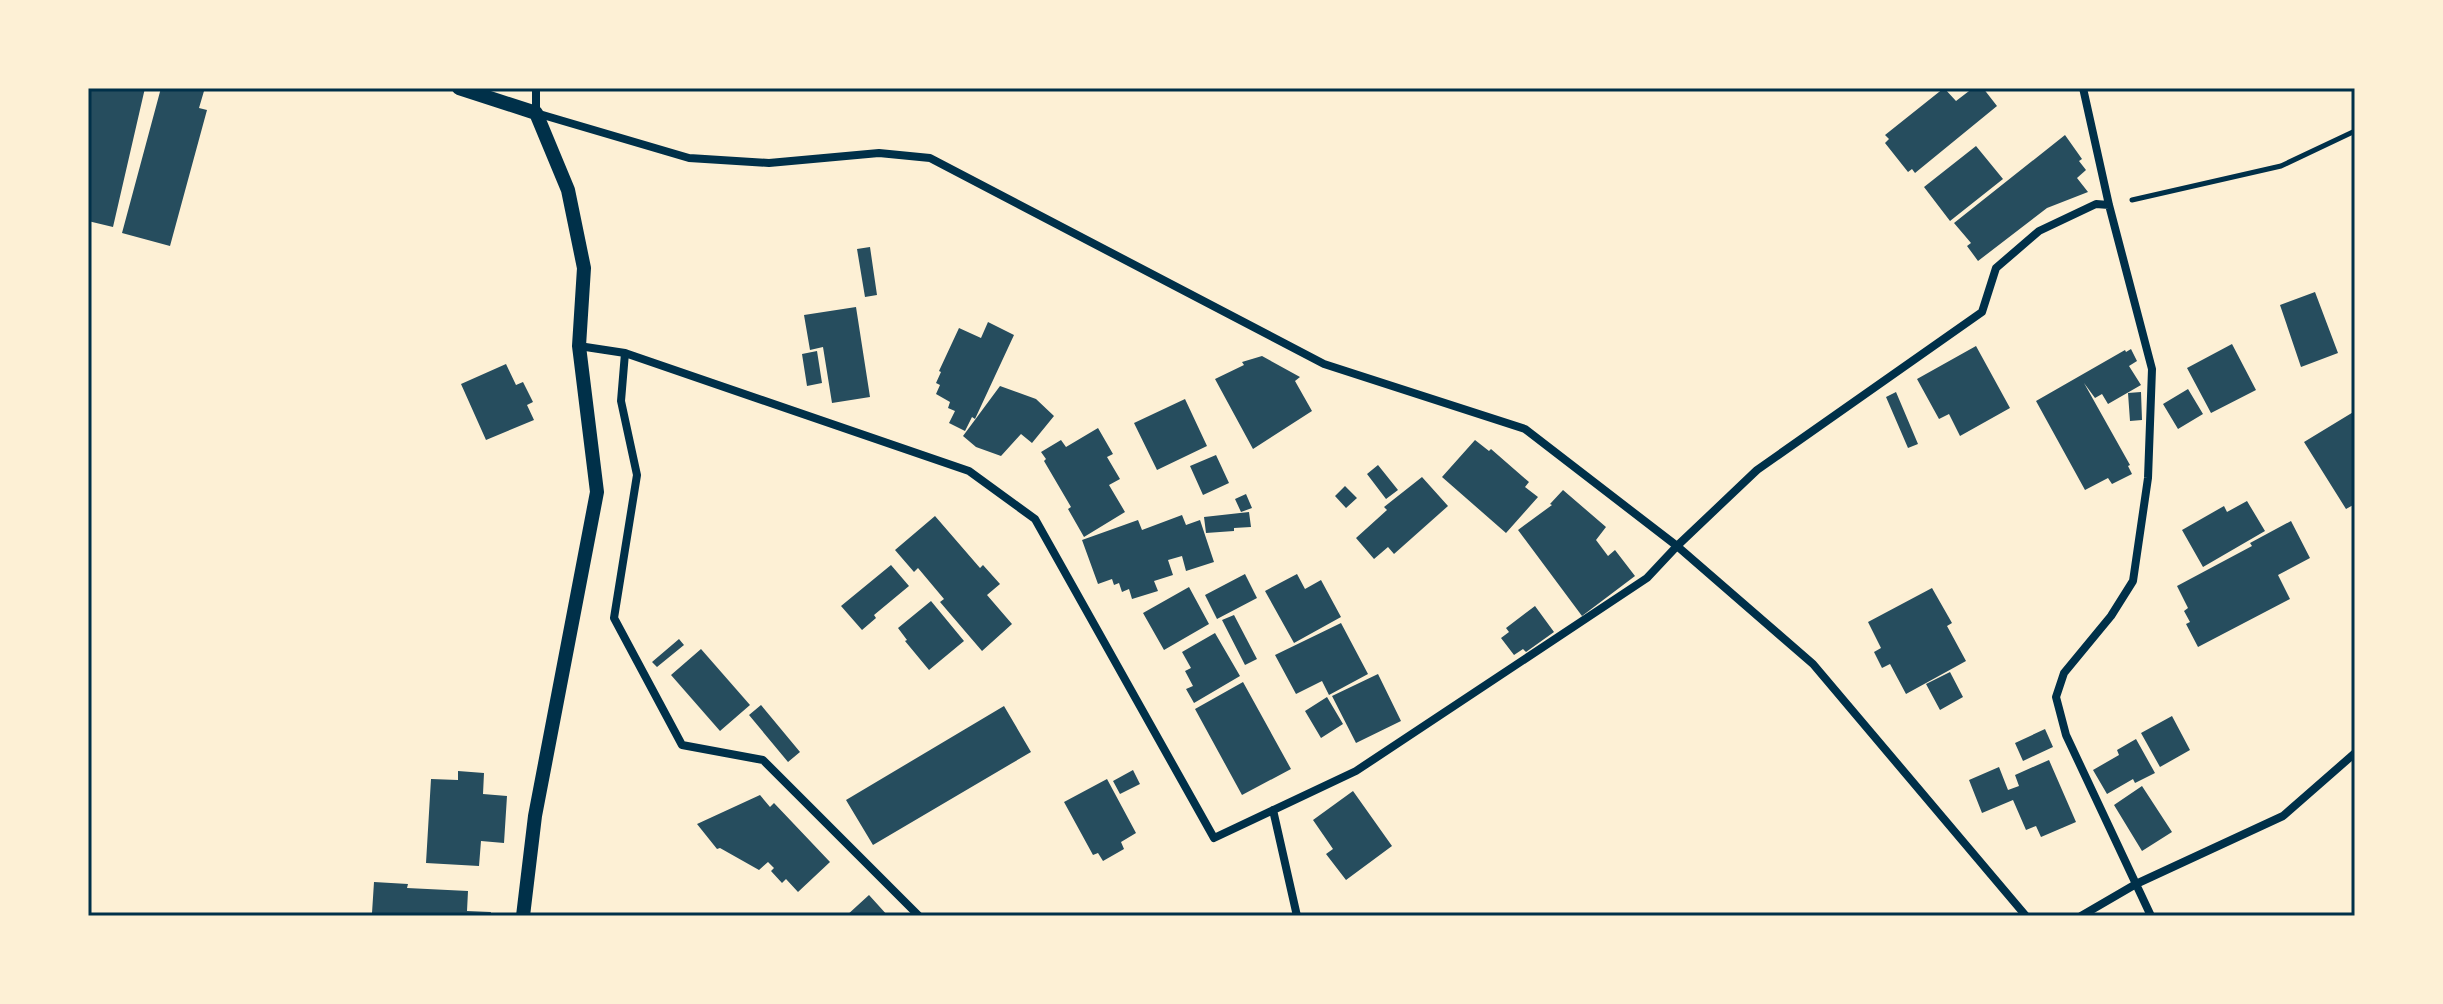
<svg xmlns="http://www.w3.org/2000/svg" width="2443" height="1004" viewBox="0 0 2443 1004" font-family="Quicksand,sans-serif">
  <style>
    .building { fill: #264d5e }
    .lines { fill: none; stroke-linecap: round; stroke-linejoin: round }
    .path { stroke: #003049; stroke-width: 5 }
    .minor { stroke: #003049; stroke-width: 8 }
    .tertiary { stroke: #003049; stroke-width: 14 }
    .neatline { fill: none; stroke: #003049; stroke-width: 3 }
  </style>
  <rect width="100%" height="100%" fill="#fdf0d5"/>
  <path class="building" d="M90,88H145L113,227L88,221Z
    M161,88H193L204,91L199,108L207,110L170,246L122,233Z
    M1944,88L1956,101L1973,88H1983L1997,106L1915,173L1912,169L1908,172L1885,143L1889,139L1885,135Z
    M2065,135L2082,159L2079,161L2086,170L2077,178L2088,192L2047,208L1978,261L1967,246L1971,243L1954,223Z
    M1976,146L2003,179L1950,221L1924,187Z
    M870,247L877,295L865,297L857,249Z
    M2315,292L2338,353L2301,367L2280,305Z
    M856,307L870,397L832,403L823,347L810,350L804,315Z
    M988,322L1014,335L975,419L972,417L965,431L949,423L955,411L948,408L950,402L936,394L940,385L936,383L941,372L939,371L959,328L981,338Z
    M2232,344L2256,390L2211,413L2187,368Z
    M1976,346L2010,408L1960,436L1949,414L1939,419L1917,379Z
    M2131,349L2137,361L2129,366L2141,385L2108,404L2102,394L2095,398L2084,383L2130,465L2128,466L2132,474L2112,484L2108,478L2085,490L2036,401L2125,350L2126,352Z
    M817,351L822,383L807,386L802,354Z
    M1262,356L1300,377L1295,381L1312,411L1253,449L1215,379L1244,365L1242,362Z
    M506,364L516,385L523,382L533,402L527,405L534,420L486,440L461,384Z
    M1000,386L1036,399L1054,416L1032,443L1021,434L1001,456L976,447L963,436Z
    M2188,389L2203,414L2178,429L2163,404Z
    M1896,392L1918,444L1908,448L1886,397Z
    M2141,392L2142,420L2130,421L2128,393Z
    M1185,399L1207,446L1157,470L1134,423Z
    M2355,411V504L2346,509L2304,442Z
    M1098,428L1113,454L1107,457L1120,479L1109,485L1125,512L1084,537L1068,509L1071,507L1044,461L1046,459L1041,452L1061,440L1066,447Z
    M1475,440L1489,451L1491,449L1529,482L1525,487L1538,497L1506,533L1442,477Z
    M1216,455L1229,483L1203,495L1190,466Z
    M1378,465L1398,490L1386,499L1367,474Z
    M1422,477L1448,506L1394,554L1388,547L1374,559L1356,538L1387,510L1384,507Z
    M1345,486L1357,498L1346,508L1335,496Z
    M1563,490L1606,527L1596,540L1608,556L1615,550L1635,576L1582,616L1518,530L1552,505L1550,504Z
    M1246,494L1252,508L1241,512L1235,499Z
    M2247,501L2265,531L2203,567L2182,530L2224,506L2227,512Z
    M1249,512L1251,527L1234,528V531L1206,533L1204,517Z
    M1182,515L1186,525L1200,520L1214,562L1186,571L1182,556L1168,560L1173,575L1154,581L1158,591L1132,599L1129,589L1122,592L1119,583L1114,585L1112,579L1098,584L1082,540L1138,520L1142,530Z
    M935,516L980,568L983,565L1000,584L987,595L1012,624L982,651L940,602L944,599L918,568L914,572L895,550Z
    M2291,521L2310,558L2278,575L2290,599L2198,647L2186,624L2190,622L2184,611L2188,608L2177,586L2252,546L2250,543Z
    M891,565L909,586L874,615L876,618L862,630L841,606Z
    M1245,574L1257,598L1217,619L1205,595Z
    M1297,574L1305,589L1321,580L1341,617L1294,643L1265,591Z
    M1189,587L1209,624L1164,650L1143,613Z
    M1932,588L1952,623L1947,626L1966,661L1906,694L1890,664L1882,668L1874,652L1881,648L1868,622Z
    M931,601L964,641L929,670L905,641L907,640L898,628Z
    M1535,606L1554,632L1526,652L1523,649L1514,655L1501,638L1509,632L1506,628Z
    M1234,615L1257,659L1245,665L1222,620Z
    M1341,623L1368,674L1329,695L1322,681L1296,694L1275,655Z
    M1215,633L1240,676L1194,703L1186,689L1193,686L1185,671L1191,668L1182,652Z
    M679,639L684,645L657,667L652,662Z
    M701,649L750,705L720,731L671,675Z
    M1950,672L1963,697L1940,710L1926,684Z
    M1378,674L1401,721L1356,743L1332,696Z
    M1243,682L1291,769L1242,795L1195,709Z
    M1327,697L1343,724L1321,738L1305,711Z
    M761,705L800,752L788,762L749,715Z
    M1004,706L1031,752L873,845L846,800Z
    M2172,716L2190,750L2160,767L2141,733Z
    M2045,729L2053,747L2023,761L2015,743Z
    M2136,739L2155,773L2135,783L2133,779L2107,794L2093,770L2119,755L2117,750Z
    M2049,760L2076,822L2041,837L2036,826L2026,830L2013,800L1982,813L1969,780L1999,767L2008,790L2019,786L2015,775Z
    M1133,770L1140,784L1120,794L1113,781Z
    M458,771L484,773L483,794L507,796L504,843L481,841L479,866L426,863L431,779L458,780Z
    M1107,779L1136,833L1121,842L1124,849L1103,861L1098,853L1093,855L1064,802Z
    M2142,786L2172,832L2142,851L2114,805Z
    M1353,791L1392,846L1346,880L1326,854L1333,849L1313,820Z
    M760,795L770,807L774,803L830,862L798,892L786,879L782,883L771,871L774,868L768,862L759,870L720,848L717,849L697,824Z
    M374,882L408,884L407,888L468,891L467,911L491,912L490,916H400V914L372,913Z
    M869,895L888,916H846Z"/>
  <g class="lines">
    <path class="path" d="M2132,200L2281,166L2355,131"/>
    <path class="minor" d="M536,88V113L689,158L769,163L879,153L930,158L1324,364L1525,429L1677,546L1813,664L2026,916
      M2083,88L2109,205L2152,369L2148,478L2133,581L2111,616L2064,673L2056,697L2066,735L2151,916
      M579,346L625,353L969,471L1035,519L1214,838L1356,771L1647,578L1677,546L1757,470L1982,312L1996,268L2039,231L2096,204L2109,205
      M625,353L621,401L637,475L614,618L682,745L763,760L919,916
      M1273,810L1297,916
      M2081,916L2136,884L2283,816L2355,753"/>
    <path class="tertiary" d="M459,88L536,113L568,190L584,268L579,346L597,492L535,816L523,916"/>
  </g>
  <rect width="2443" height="1004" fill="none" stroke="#fdf0d5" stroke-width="180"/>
  <rect x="90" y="90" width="2263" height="824" class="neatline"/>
</svg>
